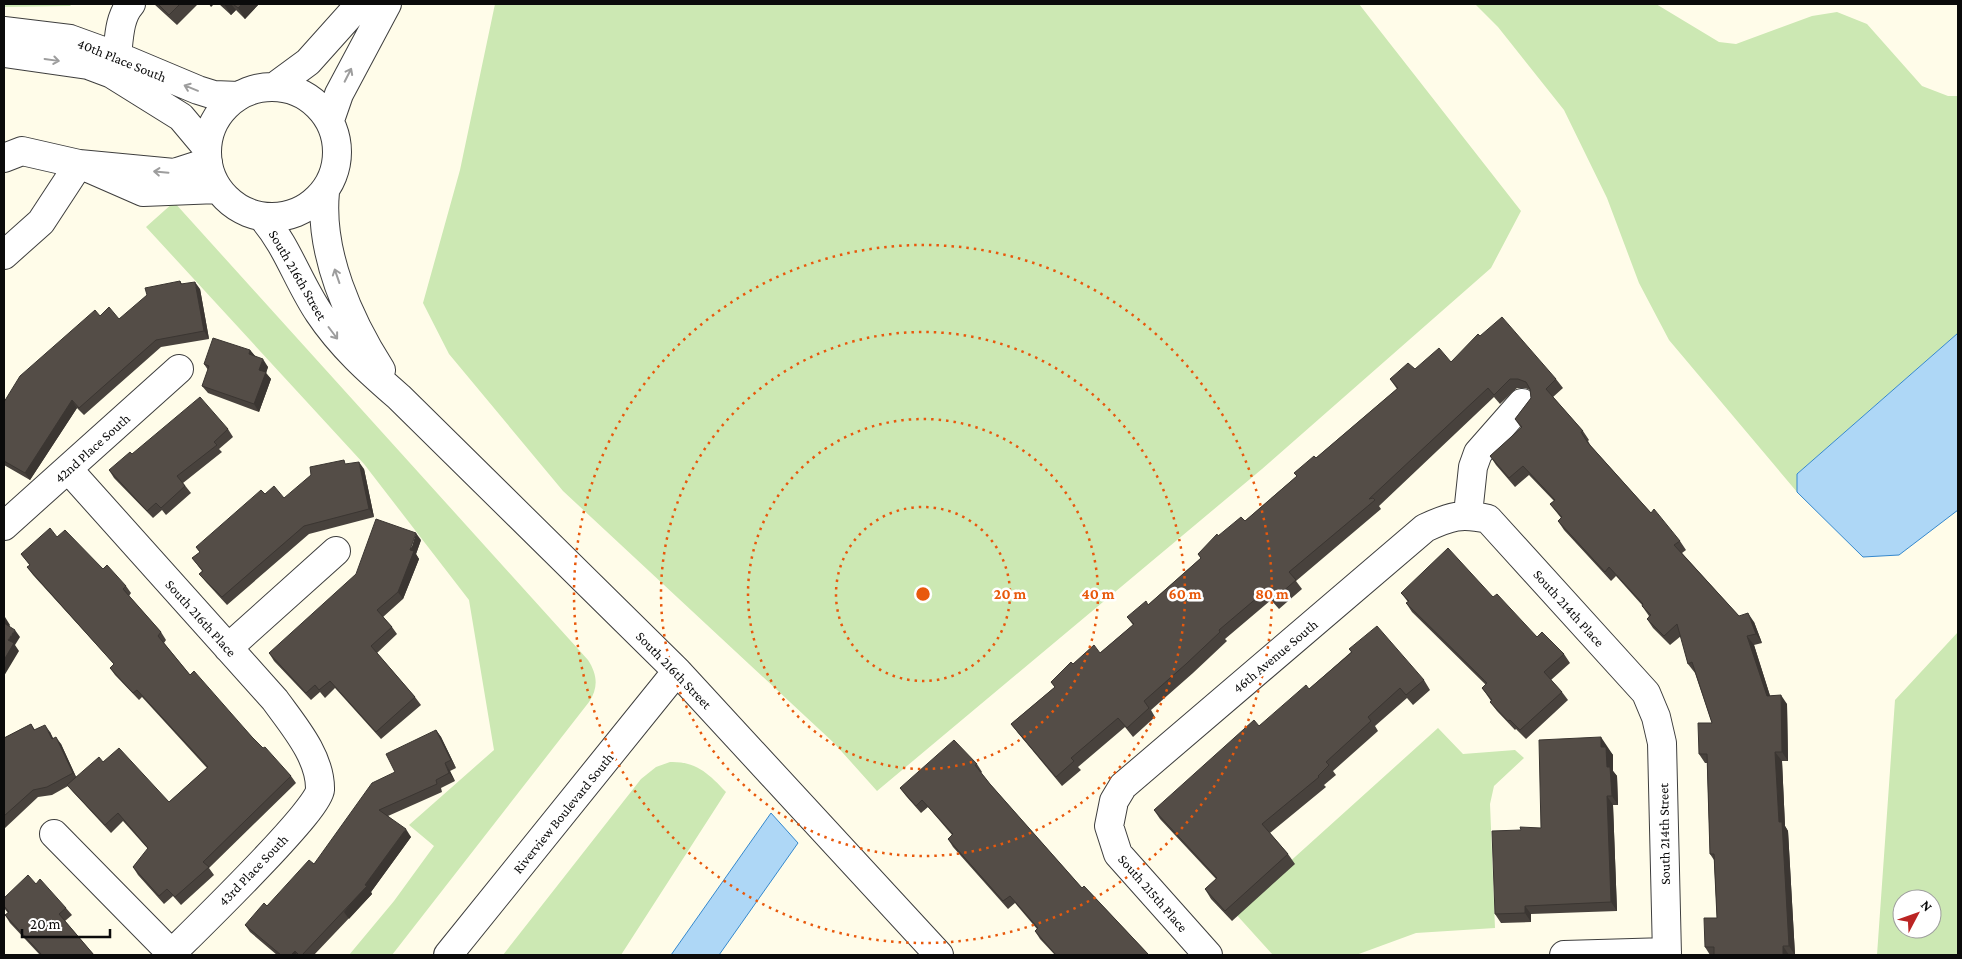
<svg xmlns="http://www.w3.org/2000/svg" width="1962" height="959" viewBox="0 0 1962 959" font-family="'Crimson Pro',serif">
  <style>
    .green { fill: #cce8b3; fill-rule: evenodd }
    .water { fill: #aed7f6; stroke: #3588cd }
    .lines { fill: none; stroke-linecap: round; stroke-linejoin: round }
    .minor-casing { stroke: #3e3e3e; stroke-width: 30 }
    .minor { stroke: #fff; stroke-width: 28 }
    .wall { fill: #48423d }
    .shaded-wall { fill: #3b3632 }
    .building { fill: #544d47; stroke: #3b3632 }
    .oneway { stroke: #9d9d9d }
    .ring { fill: none; stroke: #e8590c; stroke-width: 2.5; stroke-dasharray: 2.5 5 }
    .labels { text-anchor: middle; stroke-width: 5; stroke-linejoin: round; paint-order: stroke }
    .street-label { font-size: 14px; fill: #0b0b0b; stroke: #fff }
    .centre { fill: #e8590c; stroke: #fff; stroke-width: 2.5 }
    .ring-label { font-size: 15px; text-anchor: middle; font-weight: bold; fill: #e8590c; stroke: #fff; stroke-width: 5; stroke-linejoin: round; paint-order: stroke }
  </style>
  <rect width="100%" height="100%" fill="#fffce9"/>
  <path class="green" d="M4,4H69L71,6L4,7Z
    M495,4H1359L1521,211L1491,268L1262,469L877,791L834,743L563,491L449,354L423,303L460,170Z
    M1475,4H1656L1719,42L1736,44L1812,16L1837,12L1867,24L1922,86L1948,96H1958V333L1797,474V492L1669,340L1639,283L1607,198L1564,110L1498,27Z
    M174,202L588,660C597,674 599,687 589,702L392,955H349L394,901L434,846L409,825L494,750L469,600L364,464L146,227Z
    M1958,632V955H1877L1895,700ZM1902,899H1932V929H1902Z
    M1438,728L1463,754L1515,750L1524,758L1494,786L1490,804L1495,928L1416,933L1356,955H1273L1234,912Z
    M670,762C696,761 709,774 726,792L621,955H503L641,779L656,767Z"/>
  <path class="water" d="M1958,333V510L1899,555L1863,557L1797,492V474Z
    M771,813L798,843L719,955H671Z"/>
  <g class="lines">
    <g class="minor-casing">
      <path id="minor" d="M4,31L70,39L117,56L198,90L214,95L239,96
        M4,53L88,65L112,74L181,117L207,148
        M117,56C119,39 119,17 131,4
        M207 152a65 65 0 1 1 130 0a65 65 0 1 1-130 0Z
        M274,87L308,62L360,4
        M330,120L339,94L387,4
        M4,158L22,151L79,164L41,222L4,255
        M208,162L174,173L79,164L143,192L218,189
        M325,192C319,253 349,320 381,370
        M262,217C287,245 298,282 319,313C341,346 369,371 399,397L677,671L939,955
        M68,469L275,700C293,725 321,757 320,790C319,810 192,933 170,955
        M1468,514L1473,467L1478,453L1522,403
        M4,526L179,369
        M228,648L336,551
        M54,834L173,955
        M448,955L677,671
        M1208,955L1118,854L1109,826L1114,801L1123,786L1425,528C1451,516 1461,513 1488,519L1646,693L1656,717L1662,743L1667,955
        M1564,955L1667,952"/>
    </g>
    <use href="#minor" class="minor"/>
  </g>
  <path class="wall" d="M154,4H198L177,25Z
    M219,4H259L245,19L236,10L231,15Z
    M180,281L182,284L200,289L209,339L161,347L84,415L77,408L30,480L4,465V402L100,316L119,319Z
    M1480,336L1556,379L1563,388L1553,397L1583,431L1589,440L1588,441L1591,446L1651,513L1680,541L1686,550L1682,553L1739,616L1754,622L1762,643L1754,645L1770,696L1787,704L1788,761H1782L1785,826L1788,831L1795,955H1710L1705,947L1717,918L1714,860L1710,854L1707,763H1705L1699,754L1712,723L1695,673L1688,664L1681,636L1670,645L1653,628L1647,619L1649,616L1642,606V605L1616,576L1611,581L1564,530L1558,521L1561,518L1550,504L1554,501L1529,475L1515,487L1496,465L1490,456L1521,428L1515,419L1531,398L1530,390L1525,388H1517L1500,404L1494,397L1379,506L1381,509L1296,581L1302,589L1279,609L1271,600L1225,639L1227,641L1193,673L1151,710L1155,717L1133,737L1125,727L1078,767L1081,770L1062,786L1018,733L1011,724L1055,687L1051,682L1073,664L1100,653L1133,625L1127,617L1148,605L1201,558L1198,554L1218,536L1245,521L1297,476L1294,473L1316,458L1397,389L1390,379L1415,369L1451,362Z
    M250,350L255,356L268,367L266,373L271,379L259,412L208,393L202,386L208,370L204,364Z
    M228,429L233,437L219,449L222,452L183,483L191,493L166,515L162,510L153,518L114,478L109,470Z
    M347,464L364,469L374,517L309,534L227,605L205,581L199,574L202,571L192,558L200,552L196,547Z
    M57,537L126,586L131,593L129,596L161,632L166,640L164,643L190,675L291,776L296,783L209,868L214,875L181,905L173,896L164,904L138,875L133,867L148,849L123,821L111,833L73,792L68,786L52,795L38,797L4,829V738L31,724L35,730L50,732L53,738L61,744L76,777L103,762L169,802L207,768L142,697L139,700L115,675L110,668L114,664L33,575L27,567L30,565L21,554Z
    M421,540L416,554L419,559L403,599L383,617L392,627L397,634L377,653L415,697L421,705L381,739L335,688L325,698L320,692L311,700L274,661L269,653Z
    M1401,593L1493,597L1537,637L1564,654L1570,663L1551,680L1562,692L1568,700L1526,739L1516,729L1515,730L1497,711L1490,702L1491,701L1482,688L1486,685L1412,612L1406,603L1408,602Z
    M1349,649L1424,680L1430,690L1413,705L1407,698L1375,726L1378,731L1333,771L1336,775L1324,785L1326,787L1270,833L1288,854L1295,864L1232,921L1211,899L1205,889L1216,879L1160,819L1154,810L1259,726L1309,689L1351,652Z
    M436,730L441,737L456,768L450,771L455,781L441,788L442,792L388,816L411,837L371,892L372,894L314,955H277L250,932L245,925L314,864L395,772Z
    M1607,746V748L1613,755V771L1617,776L1618,805H1613L1617,911L1531,914V922L1501,923L1495,914L1521,830L1541,828Z
    M977,764L982,772L981,773L990,784L1082,888L1084,886L1149,955H1055L1040,939L1035,931L1037,929L1015,903L1008,909L953,847L948,839L952,835L928,807L921,813L906,796L900,788Z
    M36,884L66,908L72,915L65,921L94,955H40L10,923L5,915L8,913L4,908V898Z"/>
  <path class="shaded-wall" d="M209,4H214L211,7Z
    M224,4H231L236,10L231,15Z
    M242,4H259L245,19L238,8Z
    M195,282L200,289L209,339L204,331Z
    M250,350L256,357L249,354Z
    M263,359L268,367L266,373L271,379L259,412L254,404L259,370Z
    M72,400L77,408L30,480L25,473Z
    M359,462L364,469L374,517L369,509Z
    M416,533L421,540L416,554L419,559L403,599L398,592Z
    M1748,613L1754,622L1762,643L1756,634Z
    M5,617L10,625L8,629L4,624V619Z
    M15,630L20,637L15,645L19,651L4,676V660L8,640Z
    M1747,636L1754,645L1773,705L1767,696Z
    M1781,695L1787,704L1788,761L1782,752Z
    M45,725L50,732L57,747L52,739Z
    M436,730L441,737L456,768L451,760Z
    M56,737L61,744L78,781L73,773Z
    M1601,737L1613,755V771L1617,776L1618,805L1612,796L1607,767L1601,747Z
    M1775,752L1782,761L1785,826L1788,831L1795,955L1789,946L1779,822Z
    M445,763L450,771L455,781L449,773Z
    M1607,796L1613,805L1617,911L1611,902Z
    M406,829L411,837L371,892L372,894L349,919L344,912L365,885Z
    M1525,906L1531,914V922L1525,913Z
    M1783,946L1789,955H1783Z
    M295,951L297,955H291Z"/>
  <path class="building" d="M158,4H180L169,15Z
    M233,4H242L238,8Z
    M180,281L181,284L195,282L204,331L156,340L79,408L72,400L25,473L4,461V402L20,376L95,310L100,316L109,307L119,319L147,295L145,288Z
    M1502,317L1556,379L1546,389L1583,431L1581,432L1588,443L1651,513L1654,509L1680,541L1674,545L1739,616L1748,613L1756,634L1747,636L1767,696L1781,695L1782,752H1775L1779,822H1782L1789,946H1783V955H1714V947H1705L1704,918H1717L1714,854H1710L1707,754H1699L1698,723H1712L1692,662L1688,664L1677,624L1664,636L1647,619L1651,615L1642,606L1643,604L1609,567L1605,572L1558,521L1562,517L1550,504L1555,500L1523,466L1509,478L1490,456L1522,427L1515,419L1531,398L1530,389L1526,382L1518,379H1510L1494,395L1488,388L1369,499L1373,498L1375,500L1289,572L1296,580L1273,600L1265,591L1219,630L1220,632L1186,664L1144,701L1149,708L1127,728L1118,718L1071,758L1074,761L1056,777L1011,724L1055,687L1051,682L1071,662L1073,664L1094,645L1100,653L1134,624L1127,617L1146,601L1148,605L1201,558L1198,554L1217,534L1218,536L1241,517L1245,521L1297,476L1294,473L1314,456L1316,458L1398,388L1390,379L1408,363L1415,369L1439,348L1451,362L1478,334L1480,336Z
    M213,338L250,350L249,354L263,359L259,370L266,372L254,404L202,386L209,366L204,364Z
    M200,397L228,429L214,442L217,445L177,476L185,486L161,508L156,503L147,511L109,470L130,452L132,454Z
    M344,460L345,464L359,462L369,509L304,526L222,597L199,574L203,571L192,558L200,552L196,547L261,490L265,494L274,486L284,498L311,475L310,467Z
    M376,519L416,533L410,550L414,551L398,592L377,610L392,627L371,646L415,697L376,732L330,681L319,690L315,685L306,693L269,653L356,574Z
    M50,528L57,537L65,530L103,569L107,565L126,586L123,589L161,632L158,636L190,675L194,671L252,737L263,748L265,747L291,776L203,862L209,867L175,897L167,889L159,896L133,867L148,848L118,813L105,825L67,785L99,757L103,762L119,748L169,802L208,767L137,690L133,693L110,668L114,664L27,567L30,565L21,554Z
    M1448,548L1493,597L1497,594L1537,637L1542,632L1564,654L1544,672L1562,692L1520,730L1510,720L1508,721L1490,702L1492,700L1482,688L1487,683L1406,603L1409,601L1401,593Z
    M4,623L15,630L8,640L14,643L4,660Z
    M1377,626L1424,680L1406,695L1400,688L1368,717L1371,721L1326,762L1329,765L1318,776L1319,777L1262,824L1288,854L1225,911L1205,889L1217,878L1154,810L1254,720L1259,726L1306,685L1309,689L1352,652L1349,649Z
    M31,724L34,730L45,725L52,739L56,737L73,773L47,787L33,790L4,816V738Z
    M436,730L451,760L445,763L449,773L436,780L437,784L379,810L406,829L365,885L367,886L302,955H299L295,951L291,955H281L245,925L264,903L267,906L309,860L314,864L372,783L395,772L386,754Z
    M1601,737V747H1606L1607,767H1610L1612,796H1607L1611,902L1525,906V913L1495,914L1492,831L1521,830L1520,827L1541,828L1539,740Z
    M954,740L977,764L975,765L990,784L1082,888L1084,886L1148,954L1146,955H1056L1035,931L1038,928L1010,896L1003,901L948,839L953,834L922,800L916,806L900,788Z
    M28,875L36,884L40,879L66,908L59,914L94,955H42L5,915L9,912L4,906V898Z"/>
  <defs><path id="oneway-shaft" d="M-6 0H5M1.5-3L5.5 0L1.5 3" fill="none" stroke-width="1.6" stroke-linecap="round" stroke-linejoin="round" transform="scale(1.25)"/></defs>
  <g class="oneway">
    <use href="#oneway-shaft" transform="translate(52 60) rotate(8)"/>
    <use href="#oneway-shaft" transform="translate(348 75) rotate(-63)"/>
    <use href="#oneway-shaft" transform="translate(191 88) rotate(-158)"/>
    <use href="#oneway-shaft" transform="translate(161 172) rotate(-175)"/>
    <use href="#oneway-shaft" transform="translate(337 276) rotate(-109)"/>
    <use href="#oneway-shaft" transform="translate(333 333) rotate(53)"/>
  </g>
  <g class="ring">
    <circle cx="923" cy="594" r="87"/>
    <circle cx="923" cy="594" r="175"/>
    <circle cx="923" cy="594" r="262"/>
    <circle cx="923" cy="594" r="349"/>
  </g>
  <g class="labels">
    <g class="street-label">
      <text transform="translate(122 60) rotate(22)" y="5">40th Place South</text>
      <text transform="translate(298 275) rotate(60)" y="5">South 216th Street</text>
      <text transform="translate(92 448) rotate(-42)" y="5">42nd Place South</text>
      <text transform="translate(1569 608) rotate(48)" y="5">South 214th Place</text>
      <text transform="translate(201 618) rotate(48)" y="5">South 216th Place</text>
      <text transform="translate(1275 656) rotate(-40)" y="5">46th Avenue South</text>
      <text transform="translate(674 670) rotate(46)" y="5">South 216th Street</text>
      <text transform="translate(563 813) rotate(-51)" y="5">Riverview Boulevard South</text>
      <text transform="translate(1664 834) rotate(-91)" y="5">South 214th Street</text>
      <text transform="translate(253 870) rotate(-46)" y="5">43rd Place South</text>
      <text transform="translate(1153 893) rotate(49)" y="5">South 215th Place</text>
    </g>
  </g>
  <circle cx="923" cy="594" r="8" class="centre"/>
  <g class="ring-label">
    <text x="1010" y="599">20 m</text>
    <text x="1098" y="599">40 m</text>
    <text x="1185" y="599">60 m</text>
    <text x="1272" y="599">80 m</text>
  </g>
  <rect width="1962" height="959" fill="none" stroke="#0b0b0b" stroke-width="10"/>
  <g transform="translate(1917 914) rotate(49)"><circle r="24" fill="#ffffff" stroke="#9d9d9d"/>
  <path d="M0-4L9 19L0 12L-9 19Z" fill="#bb2423"/>
  <text y="-8" font-size="14" font-weight="bold" text-anchor="middle" fill="#0b0b0b">N</text>
  </g>
  <path d="M22 929v8h88v-8" fill="none" stroke="#0b0b0b" stroke-width="2.5"/>
  <text x="30" y="929" font-size="15" fill="#0b0b0b" stroke="#ffffff" stroke-width="4" paint-order="stroke">20 m</text>
</svg>
